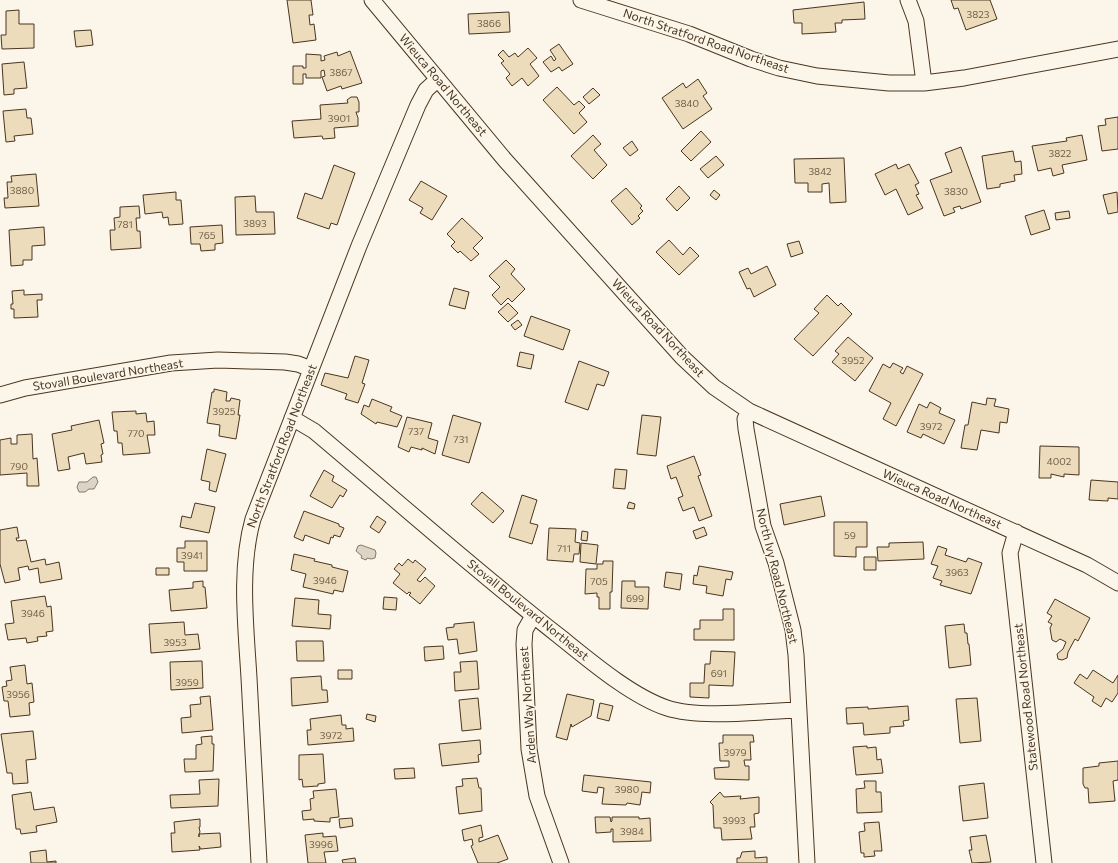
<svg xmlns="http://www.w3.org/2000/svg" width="1118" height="863" viewBox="0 0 1118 863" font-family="Commissioner,sans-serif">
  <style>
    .water { fill: #dcd4c6; stroke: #887966 }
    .building { fill: #ecdcbc; stroke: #4a3520 }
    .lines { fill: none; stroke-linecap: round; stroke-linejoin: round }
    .minor-casing { stroke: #4a3520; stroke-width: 17 }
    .minor { stroke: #fbf6e9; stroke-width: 15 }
    .labels { text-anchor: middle; stroke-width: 3; stroke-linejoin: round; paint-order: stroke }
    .number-label { font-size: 10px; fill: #725f47 }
    .street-label { font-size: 12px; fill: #4a3520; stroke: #fbf6e9 }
  </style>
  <rect width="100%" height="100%" fill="#fbf6e9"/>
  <path class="water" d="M93,477H96L98,482L94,489H89L85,492H79L77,487L79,482H87Z
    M361,545L375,550L376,553L375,558L371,559L367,558L366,560L361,558L362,556L356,551L358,546Z"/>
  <path class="building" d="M287,0H311L313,15H309L310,25L314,24L316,40L293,43Z
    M951,0H990L997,19L966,30L958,8L954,9Z
    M864,2L865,19L842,20V23H835L836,32L802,34V23H794L793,10Z
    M19,10V24H34V48L2,49L1,35H6V11Z
    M509,12L510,32L469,34L468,14Z
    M91,30L93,45L76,47L74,31Z
    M559,44L573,64L562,71L559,67L551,72L543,62L551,56L554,61L556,59L550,50Z
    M528,48L537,58L530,64L539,76L528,86L522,78L512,86L506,78L510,74L501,63L504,61L498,55L503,50L509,57L515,53L518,57Z
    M350,51L362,83L342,89L341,86L327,91L322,77L325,76L324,70L321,71V78H306V74H303V84H293V66H303V68H306V54L321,55V61L325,60L324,56L337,52L338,56Z
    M24,62L27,88L14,89V94L4,95L2,64Z
    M698,79L707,93L703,96L712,109L683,129L662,98L683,83L686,88Z
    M557,87L574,105L579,101L585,107L579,113L587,122L574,134L543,100Z
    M593,88L600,95L589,104L583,97Z
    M351,97H357L359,102V112H356L358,118V126L334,128L335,138L323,139L322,136L294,138L292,121L321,119L320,105L348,103L347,100Z
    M26,109L27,118H31L33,134L14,136L15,141L6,142L3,111Z
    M1118,117V149L1102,151L1098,126L1106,125L1105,119Z
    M701,131L711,142L691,161L681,151Z
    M593,135L601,144L594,150L607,165L593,179L571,156Z
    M1082,135L1087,160L1062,165L1064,173L1053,176L1051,168L1038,171L1032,146L1067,141L1066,138Z
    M632,141L638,150L630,156L623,148Z
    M961,147L981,202L961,209L960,206L953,208L955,212L944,216L930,180L952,172L945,153Z
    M1013,151L1015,162L1021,161L1022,174L1014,175L1015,181L1000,184V187L987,189L982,156Z
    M716,156L724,165L708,178L700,169Z
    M844,158L846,202L830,203L829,183L822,184V192H808V183H795L794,159Z
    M896,164L898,169L909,164L919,183L915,185L919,194L916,195L923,208L908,215L896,189L885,195L875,174Z
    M334,165L355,173L337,225L331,223L329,229L297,218L305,193L322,199Z
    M36,174L39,206L5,208L4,198H8L7,182H12L11,176Z
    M421,181L447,196L432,220L420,213L423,208L409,200Z
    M679,186L690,198L677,211L666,199Z
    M626,188L642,206L640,208L643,211L638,216L640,218L632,225L611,201Z
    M714,190L720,195L716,200L710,195Z
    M176,192V200H181L183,224L169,225L168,217L163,218L162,212L145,214L143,195Z
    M1117,192L1118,212L1108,214L1103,195Z
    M255,196L256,212H274L275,234L236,235L235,197Z
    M139,206L140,218H136L137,231H140L141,248L111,250L110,230H115L114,218L120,217V207Z
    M1044,210L1050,229L1031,235L1025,216Z
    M1069,211L1070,218L1056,220L1055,213Z
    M462,218L483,238L473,248L479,254L471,261L460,251L458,253L451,246L455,242L447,234Z
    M222,225L223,243L215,244V250L201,251L200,244H191L190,227Z
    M44,227L45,245L32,246V260H23V265L11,266L9,230Z
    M669,240L683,255L690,247L699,256L679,275L656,252Z
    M799,241L803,253L791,257L787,244Z
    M506,260L515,269L511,274L525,289L512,302L508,298L501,305L492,295L500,287L489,276Z
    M767,266L776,285L754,297L750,288L747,289L739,272L748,268L751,274Z
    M454,288L469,292L465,309L449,305Z
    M24,290V295L42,294V300H37L38,317L14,318V309H11V304H13L12,291Z
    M827,295L838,306L841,303L852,314L813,356L794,339L819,313L814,309Z
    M508,303L518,313L508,322L498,312Z
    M531,316L570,330L563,350L524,336Z
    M518,320L522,325L515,330L511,325Z
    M848,337L873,358L855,381L832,362L839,354L835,351Z
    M520,352L534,355L531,369L517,366Z
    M355,356L369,360L362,383L365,384L358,403L345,399L347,394L321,385L325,373L348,378Z
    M579,361L609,372L604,386L597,384L588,410L565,402Z
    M893,363L903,368L900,372L903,374L907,366L923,374L896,426L883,419L891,403L869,391L883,364L890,368Z
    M214,389L227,392L226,401H230L231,398L240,400L238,415H240L236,439L219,436L220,425L207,423L212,392H214Z
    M987,398L996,399L994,406L1009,409L1007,423L1000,422L999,433L981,430L977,450L961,448L965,425H968L972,402L986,405Z
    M372,399L392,407L390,411L402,416L397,427L377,422L376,424L361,414L364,405L369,407Z
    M930,402L941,408L939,413L955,420L944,444L923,434L921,438L907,432L919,404L927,408Z
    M136,411V414L146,413L147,422L154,421L155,435H147L150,453L123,455L122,443H118L117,431H114L112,412Z
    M453,415L481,423L469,463L442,455Z
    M642,415L661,417L656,456L637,454Z
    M407,417L432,423L428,438L438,441L435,454L422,448V450L411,447L409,452L398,447Z
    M99,420L104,443L101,444L103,454L101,455L102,462L86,464L84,453L68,457L70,469L58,471L52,434L72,430L71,426Z
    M32,434L33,459L37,458L39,486H27V473L0,475V440L11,438V444H17V435Z
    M1040,446L1079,447V475L1064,474V477L1051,474V478H1039Z
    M207,449L226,454L216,492L209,490L210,482L201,480Z
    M694,456L701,475L698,476L712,516L699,521L694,507L683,511L678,498L683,496L676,477L671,479L667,466Z
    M615,469L627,470L625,489L613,488Z
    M324,470L334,476L332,481L347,490L343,497L340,495L332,508L310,496Z
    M1091,480L1118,482V499L1108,498V501L1089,500Z
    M482,492L504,511L493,523L471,504Z
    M522,495L537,500L530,523L538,525L532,544L509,537Z
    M821,496L825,516L784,525L780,504Z
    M629,502L635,504L634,509L627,508Z
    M195,503L215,507L209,533L180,527L182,516L191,518Z
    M304,511L339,524V526L344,528L340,537L334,535L333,538L331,537L329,544L305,535L303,541L294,537Z
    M377,516L386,522L379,533L370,527Z
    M834,522H867V547H856V557L834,556Z
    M17,527L19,538H16L17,541L26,540L31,562L45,559L46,565L59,562L62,579L40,583L38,568L29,570L28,566L18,568L20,580L5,583L0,564V530Z
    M704,527L707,535L696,539L693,531Z
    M549,528L576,529L575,542L580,543L579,554H574L573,562L547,560Z
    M582,531L588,532L587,541L581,540Z
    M185,541H207V571H184V562H177V548H185Z
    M923,542L924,559L878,561L877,547H889V543Z
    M581,543L598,545L596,564L580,562Z
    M938,546L947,549L945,555L966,562L968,558L982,563L971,594L940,585L942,581L933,578L938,566L931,564Z
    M294,554L315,559L314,561L332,565V567L348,571L343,592L334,590L333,594L303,587L306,574L291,570Z
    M864,557H876V570H864Z
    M408,559L413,563L415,560L426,569L417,580L420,582L425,577L435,586L420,604L409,595L411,593L409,592L407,594L393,583L400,574L394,569L399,563L402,566Z
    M603,561H613L612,592H610V609H599V597H597V593L585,594L586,569H597V564H603Z
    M699,566L733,572L731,580L726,579L723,596L706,593L707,586L693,584L694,575L697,576Z
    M156,568H169V575H156Z
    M666,572L682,574L680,590L664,587Z
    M203,581V587H205L207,608L171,611L169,590L193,588V582Z
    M622,581H635V587H649L648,609L621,608Z
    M45,596L47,607L51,606L53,631L46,632L47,636L37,637L38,641L27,643L26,638L8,640L5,624L14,623L11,601Z
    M384,597L397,598L396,610L383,609Z
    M295,598L319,600L318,614L331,615L330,629L292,626Z
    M1055,599L1090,618L1078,641L1075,639L1068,652L1067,658L1062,660L1058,659L1057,654L1063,649L1066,642L1060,639L1056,642L1052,640L1050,628L1052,624L1048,622L1052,616L1047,613Z
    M723,609H734V640H694V629H700V620H723Z
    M184,622L185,635L198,634L200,649L151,653L149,624Z
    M474,622L477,651L459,654L457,639L448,640L446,628L454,627V624Z
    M964,624L965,633H967L968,644H969L971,665L949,668L945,626Z
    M296,641H323L324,661H297Z
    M443,646L444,659L425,661L424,647Z
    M711,651L735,652L733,686L709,685V698L690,697V683H704L705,664H710Z
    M202,661L203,688L171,690L170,662Z
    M477,661L479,689L455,691L454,672H461L460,662Z
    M25,665L27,684L32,683L34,702L29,703L30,715L10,717L8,701H4L2,687L7,686L6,681L12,680L10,667Z
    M338,670H352V679H338Z
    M1093,670L1113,683L1118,675V693L1112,702L1106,698L1101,707L1092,701L1094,697L1074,683L1080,674L1087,679Z
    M321,676L322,690H327L328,702L292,706L291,678Z
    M567,694L594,700L591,716L572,727L571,724L567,740L556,737Z
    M210,696L213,730L182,733L181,718L191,717L190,705L201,704L200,697Z
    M478,698L481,729L462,731L459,700Z
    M977,698L981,741L960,743L956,699Z
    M600,703L613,706L609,721L597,718Z
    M908,706L909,720L903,721L904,726L890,727V733L864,735L863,723L847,724L846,708L868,707V709Z
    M367,714L376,716L375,722L366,719Z
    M341,715L342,725H346V729L353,728L354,741L308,745L307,730H311L310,719Z
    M33,731L36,759L26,760L28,783L13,784L12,773H7L1,734Z
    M723,735H753L754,742H750L751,760H744L745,766H749V780L715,779L714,768L729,767V761H720L719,743H723Z
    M212,736V744H214L213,771L185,772L184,759H196V745L202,744L201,737Z
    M480,740L481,754L478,755L479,762L442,766L439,744Z
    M867,746V748L876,747L877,760L881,759L883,773L856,775L853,747Z
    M323,754L325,783L318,784V786L303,787L302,779L299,780V755Z
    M1118,761V780L1113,781L1115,801L1089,803L1088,788H1085L1083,784V768L1099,766V763Z
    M414,768L415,778L395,779L394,769Z
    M584,775L651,782L650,793L642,792L640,805L627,803L626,805L602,804L604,788L598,787L597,793L582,791Z
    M477,778L479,788H481L482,811L459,814L456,787L463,786L462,779Z
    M219,779L218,806L171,808L170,795L200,794L199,780Z
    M864,781H876V792H881L882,812L857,813L856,789L865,788Z
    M984,783L988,818L963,821L959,786Z
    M336,789L339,817L330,818V822L314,821V819L303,820L302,811L311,810L310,799L314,798L313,791Z
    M31,792L34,810L54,807L57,822L36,826L37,832L21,834L20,829H16L12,795Z
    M720,792L724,797L741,796L740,799L759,797V813L754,814L755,827H750L752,839L722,840L721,828H714L713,805L710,802Z
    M595,817H610L611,822L612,821V817H639V819L650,818L651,841L613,842V829H611V832L596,833Z
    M352,818L353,826L340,828L339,819Z
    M200,819V827H199L200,832L199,834V837V834L220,833L221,847L201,849L199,846L200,850L172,852L171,833H175L174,822Z
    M879,822L882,851H874L875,856L864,857V853H861L859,832L865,831L864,823Z
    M481,825L483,837L479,838V842L498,835L508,859L497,863H478L471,846L473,845L472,839L464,841L462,830Z
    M323,833V837L336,836L338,851L324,852L326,863H308L305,835Z
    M986,835L991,862L972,863L969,850H972L970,837Z
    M46,850L47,862L56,861V863H31L30,852Z
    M755,851V858L767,857V863H737V858H740L742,852Z
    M355,858L356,863H343L342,860Z"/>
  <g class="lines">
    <g class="minor-casing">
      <path id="minor" d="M372,0L505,160L682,357L714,387L749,411L1087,565L1118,583
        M581,0L689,34L751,59L779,68L817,76L889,83H924L964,78L1118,49
        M908,0L916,21L924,83
        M0,395L25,388L171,363L218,360L285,362L298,364L311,369
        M749,411L745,419L746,429L763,526L776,563L793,630L796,655L807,863
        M292,418L314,431C396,500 476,571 559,636C589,660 631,696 667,708C701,719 762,711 799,710
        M1016,532L1010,553L1044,863
        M533,616L525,630L524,644L529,749L537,796L561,863
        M259,863C256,801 252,740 249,678C246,627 239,568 253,519L359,246L418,105L426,90L438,79"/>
    </g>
    <use href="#minor" class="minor"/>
  </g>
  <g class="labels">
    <g class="number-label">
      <text x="978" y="18">3823</text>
      <text x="489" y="27">3866</text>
      <text x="341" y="76">3867</text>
      <text x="687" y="107">3840</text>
      <text x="339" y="122">3901</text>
      <text x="1060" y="157">3822</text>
      <text x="820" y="175">3842</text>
      <text x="22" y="194">3880</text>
      <text x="956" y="195">3830</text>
      <text x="255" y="227">3893</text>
      <text x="125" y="228">781</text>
      <text x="207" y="239">765</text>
      <text x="853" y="364">3952</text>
      <text x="224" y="415">3925</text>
      <text x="931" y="430">3972</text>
      <text x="416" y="435">737</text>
      <text x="136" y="437">770</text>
      <text x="461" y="443">731</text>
      <text x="1059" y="465">4002</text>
      <text x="19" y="470">790</text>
      <text x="850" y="539">59</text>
      <text x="564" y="552">711</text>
      <text x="192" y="559">3941</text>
      <text x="957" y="576">3963</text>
      <text x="325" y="584">3946</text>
      <text x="599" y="585">705</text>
      <text x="635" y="602">699</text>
      <text x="33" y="617">3946</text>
      <text x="175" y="646">3953</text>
      <text x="719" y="677">691</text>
      <text x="187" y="686">3959</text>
      <text x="18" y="698">3956</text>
      <text x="331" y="739">3972</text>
      <text x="735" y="756">3979</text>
      <text x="627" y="793">3980</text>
      <text x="734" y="824">3993</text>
      <text x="632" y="835">3984</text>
      <text x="321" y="848">3996</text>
    </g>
    <g class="street-label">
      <text transform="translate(706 41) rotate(19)" y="4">North Stratford Road Northeast</text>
      <text transform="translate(443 85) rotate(50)" y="4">Wieuca Road Northeast</text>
      <text transform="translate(658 328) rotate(47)" y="4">Wieuca Road Northeast</text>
      <text transform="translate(108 375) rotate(-9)" y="4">Stovall Boulevard Northeast</text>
      <text transform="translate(282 446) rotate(-69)" y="4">North Stratford Road Northeast</text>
      <text transform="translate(942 499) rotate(24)" y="4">Wieuca Road Northeast</text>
      <text transform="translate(777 576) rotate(76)" y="4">North Ivy Road Northeast</text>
      <text transform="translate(528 610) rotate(39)" y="4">Stovall Boulevard Northeast</text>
      <text transform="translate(1026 697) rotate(-96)" y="4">Statewood Road Northeast</text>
      <text transform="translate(528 705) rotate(-94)" y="4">Arden Way Northeast</text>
    </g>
  </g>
</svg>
